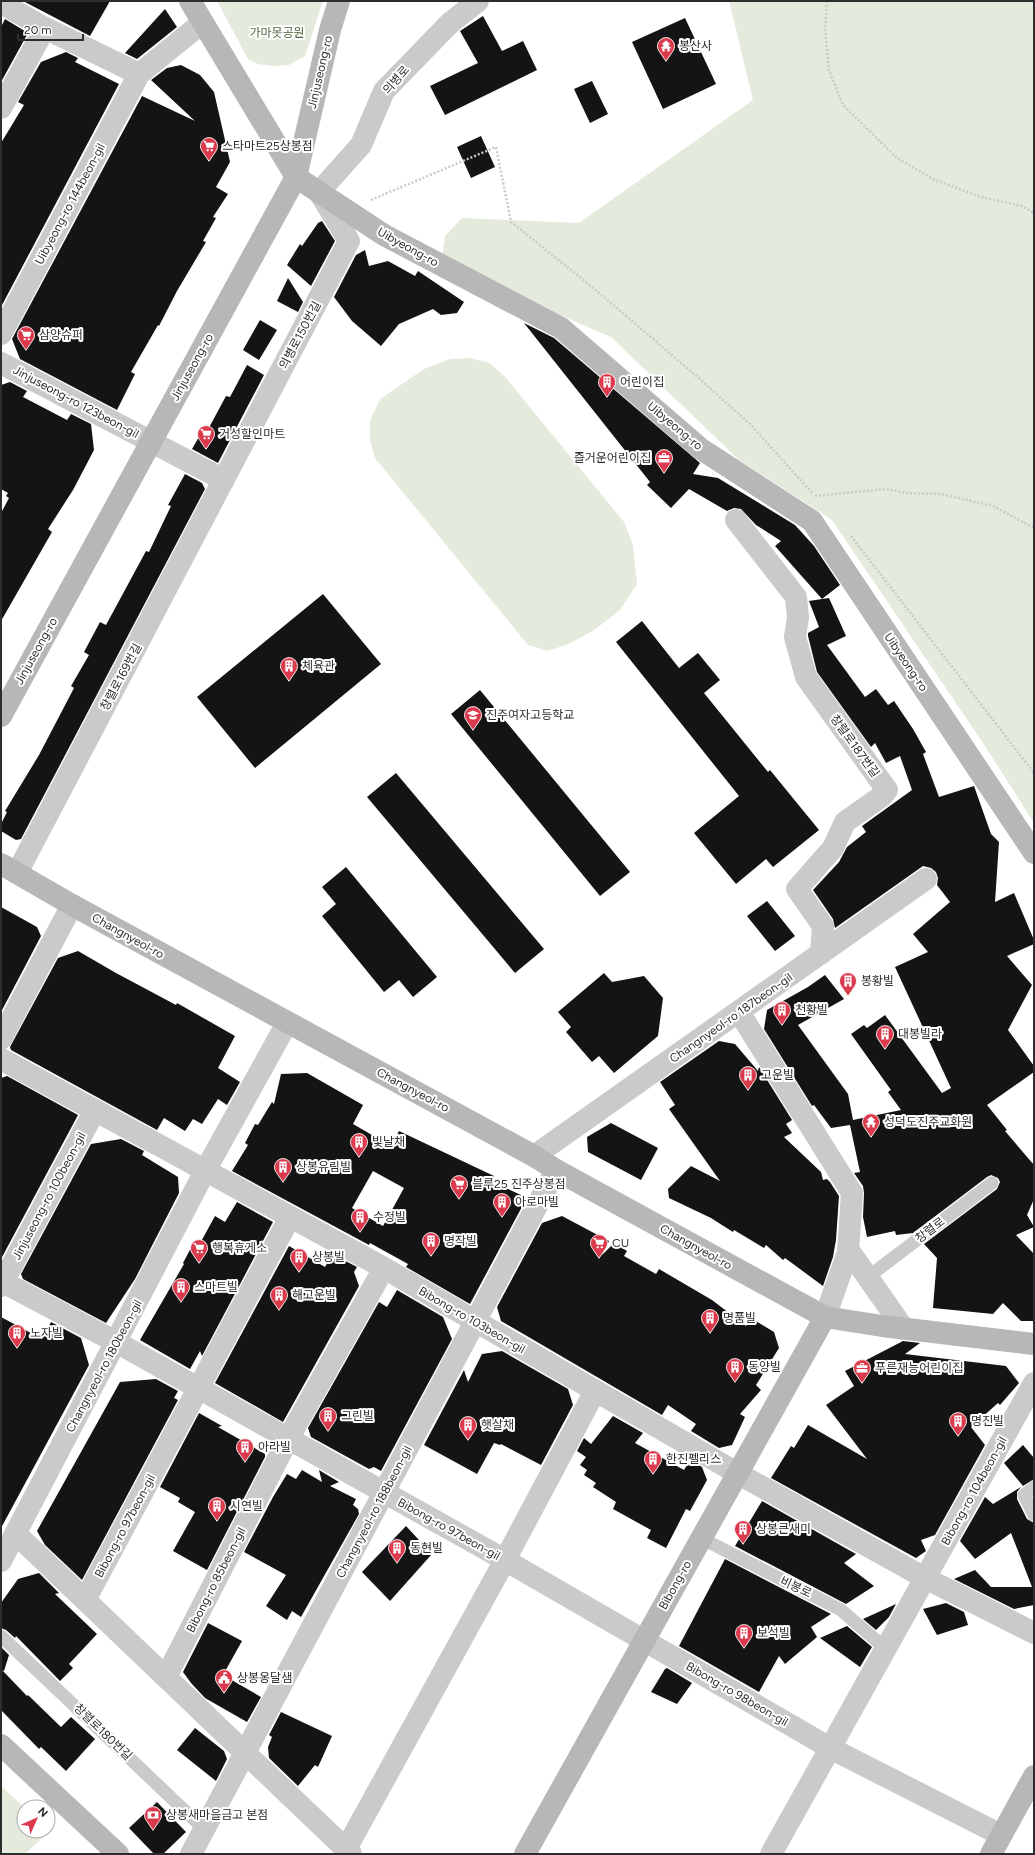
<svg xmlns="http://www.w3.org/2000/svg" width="1035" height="1855" viewBox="0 0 1035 1855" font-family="Figtree,'Noto Sans KR',sans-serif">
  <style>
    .green { fill: #e4eadc }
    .building { fill: #141414; fill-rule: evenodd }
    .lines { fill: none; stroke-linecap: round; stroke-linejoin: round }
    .path { stroke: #cacaca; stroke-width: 2.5; stroke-dasharray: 2 2; stroke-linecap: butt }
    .lane { stroke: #cacaca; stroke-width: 13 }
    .street { stroke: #cacaca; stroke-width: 22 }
    .secondary { stroke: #b7b7b7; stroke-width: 22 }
    .labels { text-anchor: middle; stroke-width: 4; stroke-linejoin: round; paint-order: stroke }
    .park-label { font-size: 12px; fill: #52663e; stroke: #fff }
    .poi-label { font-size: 12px; fill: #2d2d2d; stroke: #fff; text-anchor: start }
    .street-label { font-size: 12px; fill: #2d2d2d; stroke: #fff }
  </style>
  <rect width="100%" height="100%" fill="#fff"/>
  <path class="green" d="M217,1H323L305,56L289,65L274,66L258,64L248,59Z
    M729,1H1034V823L985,746L832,520L739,460L611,337L525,300L439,277L445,236L462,218L579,223L753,100Z
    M469,358L490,363L506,378L624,522L633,545L637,584L620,610L593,631L566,645L547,651L528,645L375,458L370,440V421L380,399L424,369L450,359Z
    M1,1786L24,1807V1831H48V1829L50,1831L25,1854H1Z"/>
  <path class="building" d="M23,1H110L90,36Z
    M165,9L177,27L137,59L125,53Z
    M483,16L502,51L523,41L537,70L445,115L430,86L478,63L460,31Z
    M685,18L716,84L663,109L632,42Z
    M5,19L28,33L1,82V27Z
    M66,52L78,58L75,62L119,84L1,307V143L24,105L18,102L41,62Z
    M181,65L200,75L214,92L230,162L216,187L228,194L213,217L216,218L203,241L206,242L177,291L159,326L158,325L131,372L135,374L117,410L20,359L12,339L142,96L195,121L151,80L167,68Z
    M592,81L608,114L590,123L574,89Z
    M481,136L495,167L471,178L457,147Z
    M322,221L335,241L311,286L287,265L300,244L302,246L318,223Z
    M365,250L369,266L388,261L415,276L418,271L464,302L457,313L441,315L433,309L399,324L381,346L352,321L334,297L356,255Z
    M288,278L303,302L298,312L277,301Z
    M260,320L277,330L259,360L243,350Z
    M524,323L554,338L700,463L693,474L718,478L795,525L814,546L840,585L822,599L829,598L846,636L827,645L865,697L876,689L888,705L894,701L913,729L926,752L923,754L939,797L974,786L991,834L999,842L995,902L1014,893L1034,940V944L1007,956L1032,985L1008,1030L1034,1066V1072L987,1105L1007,1130L1005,1131L1034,1165V1199L1027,1215L1034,1227L1016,1235L1034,1254V1321H1021L1003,1303L993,1314L933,1308L937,1258L924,1244L997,1189L1000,1182L998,1178L991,1175L987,1177L913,1233L896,1235L895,1231L867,1237L863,1217L864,1193L863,1186L854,1173L860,1172L850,1125L831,1128L814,1105L812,1106L764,1029L767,1010L808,987L825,975L844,999L798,1025L848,1094L853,1120L901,1110L888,1092L891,1090L851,1034L864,1025L867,1028L885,1015L942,1093L951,1088L895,967L928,952L913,934L950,902L937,885L938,878L936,872L931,868L923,866L835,928L833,919L813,890L839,862L847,847L866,832L862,826L912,790L900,756L886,763L875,743L871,747L817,672L808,636V633L819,627L809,601L822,599L775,546L781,541L756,525L741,509L734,508L727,511L689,489L671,508L647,485L650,482Z
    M247,365L264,375L218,463L192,449L200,435L204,437L226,396L230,397Z
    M10,382L27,391L23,397L67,420L71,414L91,424L94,450L73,490L48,529L52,532L1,621V513L9,498L6,496L8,493L1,489V385Z
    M185,474L202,483L205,489L21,839L16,840L1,831V824L7,812L5,811L39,755L74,688L71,686L89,655L84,652L100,622L106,625L146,551L149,552L171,506L168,505Z
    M323,594L381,664L255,768L197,697Z
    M642,621L679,668L698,653L720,680L704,693L768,772L770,770L819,830L773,867L766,859L736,884L694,833L739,796L616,642Z
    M480,690L630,872L600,896L451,714Z
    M396,773L544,949L515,973L367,797Z
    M346,867L437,977L413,997L399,980L384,992L322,916L336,904L322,887Z
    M767,901L795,936L775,951L747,916Z
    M1,907L37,927L41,936L1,1012Z
    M78,951L116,973L176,1005L177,1003L235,1036L218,1068L240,1082L227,1105L218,1099L202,1124L193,1119L185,1131L164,1118L157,1130L11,1050L10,1047L58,958Z
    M604,973L612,982L644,976L663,998L658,1036L614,1073L599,1056L592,1062L566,1032L571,1027L558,1012Z
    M719,1041L735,1044L758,1071L759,1067L792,1120L786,1124L792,1133L784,1137L821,1172L823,1180L827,1179L830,1182L839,1196L836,1240L833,1257L823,1286L785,1258L783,1260L766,1245L764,1248L734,1230L733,1232L711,1218L669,1198L668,1189L691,1166L720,1181L669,1109L675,1105L660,1082Z
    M307,1073L363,1105L353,1124L391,1146L399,1131L494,1176L491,1181L521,1195L524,1203L470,1304L406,1267L408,1264L370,1243L369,1245L232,1171L248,1145L245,1143L255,1124L258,1125L272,1102L274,1104L281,1074ZM373,1171L404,1188L383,1226L352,1208Z
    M7,1076L78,1115L1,1259V1078Z
    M611,1123L658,1148L641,1180L588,1152L587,1137Z
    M121,1139L144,1151L142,1155L178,1177L179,1193L135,1279L106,1323L23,1279L21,1274L91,1144Z
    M237,1202L273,1222L202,1356L200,1351L190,1369L140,1340L184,1264L183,1263L193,1244L198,1247L215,1216L225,1222Z
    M562,1216L609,1241L602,1255L614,1243L627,1251L624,1256L656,1274L659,1269L712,1300L746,1326L751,1318L774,1332L779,1348L756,1385L761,1390L740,1414L745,1417L732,1445L719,1448L691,1431L696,1424L668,1405L662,1415L501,1321L497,1307L542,1223Z
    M289,1246L325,1267L332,1254L357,1267L354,1272L359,1286L283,1422L215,1383Z
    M397,1290L443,1317L452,1339L381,1471L374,1467L369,1469L311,1437L308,1428L379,1302L387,1307Z
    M1,1317L42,1339L51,1322L81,1338L89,1365L1,1528Z
    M903,1341L920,1343L905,1354L1006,1366L1019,1383L1000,1405L998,1403L971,1427L985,1445L935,1535L921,1540L926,1551L916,1558L771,1478L791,1446L794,1448L808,1425L867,1459L826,1405L854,1386L845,1371Z
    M502,1351L568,1389L573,1405L541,1465L501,1444L500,1445L494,1443L477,1474L424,1445L464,1370L468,1382L482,1354Z
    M156,1379L178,1391L174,1398L178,1400L82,1580L45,1545L37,1531L120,1382Z
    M199,1413L222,1426L218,1427L265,1454V1457L207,1570L173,1551L195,1512L178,1502L180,1498L160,1487Z
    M613,1416L643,1433L635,1443L684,1470L690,1460L702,1467L707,1480L690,1511L686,1509L666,1548L647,1538L651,1530L613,1509L616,1502L593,1487L596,1483L584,1475L587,1470L580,1465L586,1457L577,1451L584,1438L591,1444Z
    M1023,1445L1034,1458V1479L1023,1486L1004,1463Z
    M302,1470L322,1482L319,1470L339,1482L330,1486L356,1499L353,1505L358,1509L359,1514L301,1617L292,1611L287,1620L266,1606L286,1575L244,1552L273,1497L287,1474L296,1479Z
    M1021,1487L1017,1492V1499L1027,1519L1034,1523V1605L1014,1609L954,1579L975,1570L991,1587H1032L1011,1533L975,1559L960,1541L985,1497L993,1504Z
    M762,1501L856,1554L844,1563L874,1586L846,1604L735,1546Z
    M406,1526L432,1554L390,1601L362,1572Z
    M725,1559L831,1614L811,1627L817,1637L785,1664L779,1656L759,1692L679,1646Z
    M39,1573L59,1593L55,1594L97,1634L69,1664L73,1668L60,1681L16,1636L15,1638L6,1630L1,1628V1603L18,1579Z
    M946,1603L964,1612L968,1625L937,1635L923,1609Z
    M896,1604L889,1617L876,1630L863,1619Z
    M208,1623L242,1641L223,1675L261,1697L247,1722L205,1698L191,1683L183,1672Z
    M847,1626L872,1647L860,1667L820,1638Z
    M1,1647L9,1655L4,1671L2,1670L27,1696L28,1695L61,1727L71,1717L95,1739L66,1771L41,1747L39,1749L1,1710Z
    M667,1668L692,1683L677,1704L651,1692L665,1669Z
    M281,1712L332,1736L318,1767L315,1765L298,1786L269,1758L268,1747L272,1737L269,1735Z
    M195,1728L224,1751L227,1759L216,1781L177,1750Z
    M157,1802L186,1832L163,1854H154L129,1828Z"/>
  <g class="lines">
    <path class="path" d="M827,1L825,29L829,70L843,105L897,158L933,179L981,197L1022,206L1034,213
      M371,200L496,147L511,222L591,286L701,380L751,425L813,494
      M815,496L886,489L907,493L941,494L993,506L1034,528
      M851,536L1034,773"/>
    <path class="lane" d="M868,1277L992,1183
      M1034,1487L1024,1495L1034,1515
      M701,1538L841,1610L885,1648
      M1,1636L204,1829"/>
    <path class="street" d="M1,3L45,28L139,74
      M1,108L45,28
      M1,334L139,74L202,23
      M1,363L224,480
      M736,520L796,597L798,617L795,637L806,677L887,790L882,796L845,822L833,848L797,889L823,926L821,954
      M17,873L349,241L319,192L361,145L384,91L450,23L478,1
      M739,1012L852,1193L848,1252L825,1317
      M1,1039L72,905
      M1,1059L384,1268L737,1473L925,1578L1034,1633
      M534,1156L926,879
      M848,1249L904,1329
      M1,1281L116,1342L505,1560L830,1748L1001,1835
      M1,1286L95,1110
      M16,1534L351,1854
      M1,1561L205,1171L287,1023
      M85,1600L290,1217
      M166,1677L288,1439L384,1268
      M346,1849L505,1560L595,1391
      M191,1854L556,1170
      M771,1854L1034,1383"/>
    <path class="secondary" d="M190,1L296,177L384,235L561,328L701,449L812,521L1034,853
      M1,716L296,177L330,30L339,1
      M1,864L72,905L534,1156L556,1170L825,1317L882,1326L1034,1344
      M1,1745L118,1854
      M525,1854L825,1317
      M991,1854L1034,1776"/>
  </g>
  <defs>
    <g id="temple-pin" transform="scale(0.9)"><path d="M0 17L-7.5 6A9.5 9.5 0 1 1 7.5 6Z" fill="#da3a4c" stroke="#fff"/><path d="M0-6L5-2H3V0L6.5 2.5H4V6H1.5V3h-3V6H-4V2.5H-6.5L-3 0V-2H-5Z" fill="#fff"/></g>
    <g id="supermarket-pin" transform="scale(0.9)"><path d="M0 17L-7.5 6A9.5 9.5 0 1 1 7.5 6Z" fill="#da3a4c" stroke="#fff"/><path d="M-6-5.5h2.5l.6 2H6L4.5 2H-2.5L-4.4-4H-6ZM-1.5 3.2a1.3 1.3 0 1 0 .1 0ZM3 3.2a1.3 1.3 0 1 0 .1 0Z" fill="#fff"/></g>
    <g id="building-pin" transform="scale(0.9)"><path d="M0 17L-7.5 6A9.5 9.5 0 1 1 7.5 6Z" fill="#da3a4c" stroke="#fff"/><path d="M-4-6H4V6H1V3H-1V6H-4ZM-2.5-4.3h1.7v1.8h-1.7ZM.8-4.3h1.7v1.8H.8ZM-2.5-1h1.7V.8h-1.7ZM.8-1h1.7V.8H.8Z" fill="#fff"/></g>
    <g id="office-pin" transform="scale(0.9)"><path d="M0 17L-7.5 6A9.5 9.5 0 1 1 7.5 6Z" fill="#da3a4c" stroke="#fff"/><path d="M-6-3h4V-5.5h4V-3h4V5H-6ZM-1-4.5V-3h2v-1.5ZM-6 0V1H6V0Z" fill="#fff"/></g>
    <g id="school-pin" transform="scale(0.9)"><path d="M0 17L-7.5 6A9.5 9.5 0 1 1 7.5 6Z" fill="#da3a4c" stroke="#fff"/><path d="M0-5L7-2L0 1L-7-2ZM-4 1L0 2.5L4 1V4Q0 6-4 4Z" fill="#fff"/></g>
    <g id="civic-pin" transform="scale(0.9)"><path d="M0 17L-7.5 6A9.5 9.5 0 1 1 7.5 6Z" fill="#da3a4c" stroke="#fff"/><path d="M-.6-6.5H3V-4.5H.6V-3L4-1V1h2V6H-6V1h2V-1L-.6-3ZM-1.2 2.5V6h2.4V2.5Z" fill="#fff"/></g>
    <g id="bank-pin" transform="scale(0.9)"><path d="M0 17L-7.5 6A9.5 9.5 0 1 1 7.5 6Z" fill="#da3a4c" stroke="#fff"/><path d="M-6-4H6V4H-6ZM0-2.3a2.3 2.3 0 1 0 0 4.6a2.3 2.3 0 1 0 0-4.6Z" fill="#fff"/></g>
  </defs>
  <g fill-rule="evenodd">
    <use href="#temple-pin" x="666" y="46"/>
    <use href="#supermarket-pin" x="209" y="146"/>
    <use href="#supermarket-pin" x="26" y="335"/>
    <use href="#building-pin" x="607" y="382"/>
    <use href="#supermarket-pin" x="206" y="434"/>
    <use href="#office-pin" x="664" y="458"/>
    <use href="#building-pin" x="289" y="666"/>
    <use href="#school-pin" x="473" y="715"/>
    <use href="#building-pin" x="848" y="981"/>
    <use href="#building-pin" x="782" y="1010"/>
    <use href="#building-pin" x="885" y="1034"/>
    <use href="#building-pin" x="748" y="1075"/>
    <use href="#temple-pin" x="871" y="1122"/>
    <use href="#building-pin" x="359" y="1142"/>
    <use href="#building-pin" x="283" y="1167"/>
    <use href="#supermarket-pin" x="459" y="1184"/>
    <use href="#building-pin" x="502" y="1202"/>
    <use href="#building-pin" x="360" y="1217"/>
    <use href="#building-pin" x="431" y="1241"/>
    <use href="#supermarket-pin" x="599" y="1243"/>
    <use href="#supermarket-pin" x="199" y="1248"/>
    <use href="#building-pin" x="299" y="1257"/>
    <use href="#building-pin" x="181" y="1287"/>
    <use href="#building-pin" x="279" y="1295"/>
    <use href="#building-pin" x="710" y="1318"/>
    <use href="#building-pin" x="17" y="1333"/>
    <use href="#building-pin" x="735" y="1367"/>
    <use href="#office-pin" x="862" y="1368"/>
    <use href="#building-pin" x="328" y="1416"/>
    <use href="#building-pin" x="958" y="1421"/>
    <use href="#building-pin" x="468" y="1425"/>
    <use href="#building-pin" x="245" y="1447"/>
    <use href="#building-pin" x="653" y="1459"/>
    <use href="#building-pin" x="217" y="1506"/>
    <use href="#building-pin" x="743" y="1529"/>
    <use href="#building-pin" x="397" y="1548"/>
    <use href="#building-pin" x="744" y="1633"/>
    <use href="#civic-pin" x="224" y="1678"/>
    <use href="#bank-pin" x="153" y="1815"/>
  </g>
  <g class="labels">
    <g class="park-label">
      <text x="277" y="37">가마못공원</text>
    </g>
    <g class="poi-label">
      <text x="679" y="50">봉산사</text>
      <text x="222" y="150">스타마트25상봉점</text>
      <text x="39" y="339">삼양슈퍼</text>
      <text x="620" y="386">어린이집</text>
      <text x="219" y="438">거성할인마트</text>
      <text x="651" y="462" text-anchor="end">즐거운어린이집</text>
      <text x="302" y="670">체육관</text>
      <text x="486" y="719">진주여자고등학교</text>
      <text x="861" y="985">봉황빌</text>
      <text x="795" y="1014">천황빌</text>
      <text x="898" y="1038">대봉빌라</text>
      <text x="761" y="1079">고운빌</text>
      <text x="884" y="1126">성덕도진주교화원</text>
      <text x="372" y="1146">빛날채</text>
      <text x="296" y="1171">상봉유림빌</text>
      <text x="472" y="1188">블루25 진주상봉점</text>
      <text x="515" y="1206">아로마빌</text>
      <text x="373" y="1221">수정빌</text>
      <text x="444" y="1245">명작빌</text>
      <text x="612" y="1247">CU</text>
      <text x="212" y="1252">행복휴게소</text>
      <text x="312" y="1261">상봉빌</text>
      <text x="194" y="1291">스마트빌</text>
      <text x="292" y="1299">해고운빌</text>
      <text x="723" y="1322">명품빌</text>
      <text x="30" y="1337">노자빌</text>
      <text x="748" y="1371">동양빌</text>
      <text x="875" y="1372">푸른재능어린이집</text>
      <text x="341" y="1420">그린빌</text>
      <text x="971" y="1425">명진빌</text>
      <text x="481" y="1429">햇살채</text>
      <text x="258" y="1451">아라빌</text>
      <text x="666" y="1463">한진펠리스</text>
      <text x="230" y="1510">시연빌</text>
      <text x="756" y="1533">상봉큰새미</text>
      <text x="410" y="1552">동현빌</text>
      <text x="757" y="1637">보석빌</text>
      <text x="237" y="1682">상봉옹달샘</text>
      <text x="166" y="1819">상봉새마을금고 본점</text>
    </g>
    <g class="street-label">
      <text transform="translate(320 72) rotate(-77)" y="4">Jinjuseong-ro</text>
      <text transform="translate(396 80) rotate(-49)" y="4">의병로</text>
      <text transform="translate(70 204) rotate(-62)" y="4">Uibyeong-ro 144beon-gil</text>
      <text transform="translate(408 247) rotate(29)" y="4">Uibyeong-ro</text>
      <text transform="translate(300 335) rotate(-62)" y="4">의병로150번길</text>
      <text transform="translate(192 367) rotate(-61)" y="4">Jinjuseong-ro</text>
      <text transform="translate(76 402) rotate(28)" y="4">Jinjuseong-ro 123beon-gil</text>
      <text transform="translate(675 426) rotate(40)" y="4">Uibyeong-ro</text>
      <text transform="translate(36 651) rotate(-61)" y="4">Jinjuseong-ro</text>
      <text transform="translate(906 662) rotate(56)" y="4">Uibyeong-ro</text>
      <text transform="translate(121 677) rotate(-62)" y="4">창렬로169번길</text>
      <text transform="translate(855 746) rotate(54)" y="4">창렬로187번길</text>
      <text transform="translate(128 936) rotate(29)" y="4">Changnyeol-ro</text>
      <text transform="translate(731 1018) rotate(-35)" y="4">Changnyeol-ro 187beon-gil</text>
      <text transform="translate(413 1090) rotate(28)" y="4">Changnyeol-ro</text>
      <text transform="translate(49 1196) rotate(-62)" y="4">Jinjuseong-ro 100beon-gil</text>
      <text transform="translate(930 1230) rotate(-37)" y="4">창렬로</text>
      <text transform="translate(696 1247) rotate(29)" y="4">Changnyeol-ro</text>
      <text transform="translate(472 1320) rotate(30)" y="4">Bibong-ro 103beon-gil</text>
      <text transform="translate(104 1366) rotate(-62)" y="4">Changnyeol-ro 180beon-gil</text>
      <text transform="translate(974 1491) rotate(-61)" y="4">Bibong-ro 104beon-gil</text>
      <text transform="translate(374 1512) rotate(-62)" y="4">Changnyeol-ro 188beon-gil</text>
      <text transform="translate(125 1526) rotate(-62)" y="4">Bibong-ro 97beon-gil</text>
      <text transform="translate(449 1529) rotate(29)" y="4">Bibong-ro 97beon-gil</text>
      <text transform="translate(216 1580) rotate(-63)" y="4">Bibong-ro 85beon-gil</text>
      <text transform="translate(675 1585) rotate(-61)" y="4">Bibong-ro</text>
      <text transform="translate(796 1587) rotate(25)" y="4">비봉로</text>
      <text transform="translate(737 1694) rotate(30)" y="4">Bibong-ro 98beon-gil</text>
      <text transform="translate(103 1732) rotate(44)" y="4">창렬로180번길</text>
    </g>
  </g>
  <rect width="1035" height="1855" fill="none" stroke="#2d2d2d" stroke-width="4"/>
  <g transform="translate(36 1819) rotate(45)"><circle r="19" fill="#ffffff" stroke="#ababab"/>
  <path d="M0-3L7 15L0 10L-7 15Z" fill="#da3a4c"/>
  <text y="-6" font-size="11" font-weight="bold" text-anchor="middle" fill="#2d2d2d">N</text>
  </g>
  <path d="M18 34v6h65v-6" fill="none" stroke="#2d2d2d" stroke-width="2"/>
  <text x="24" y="34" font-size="12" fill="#2d2d2d" stroke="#ffffff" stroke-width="3" paint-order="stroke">20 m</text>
</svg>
